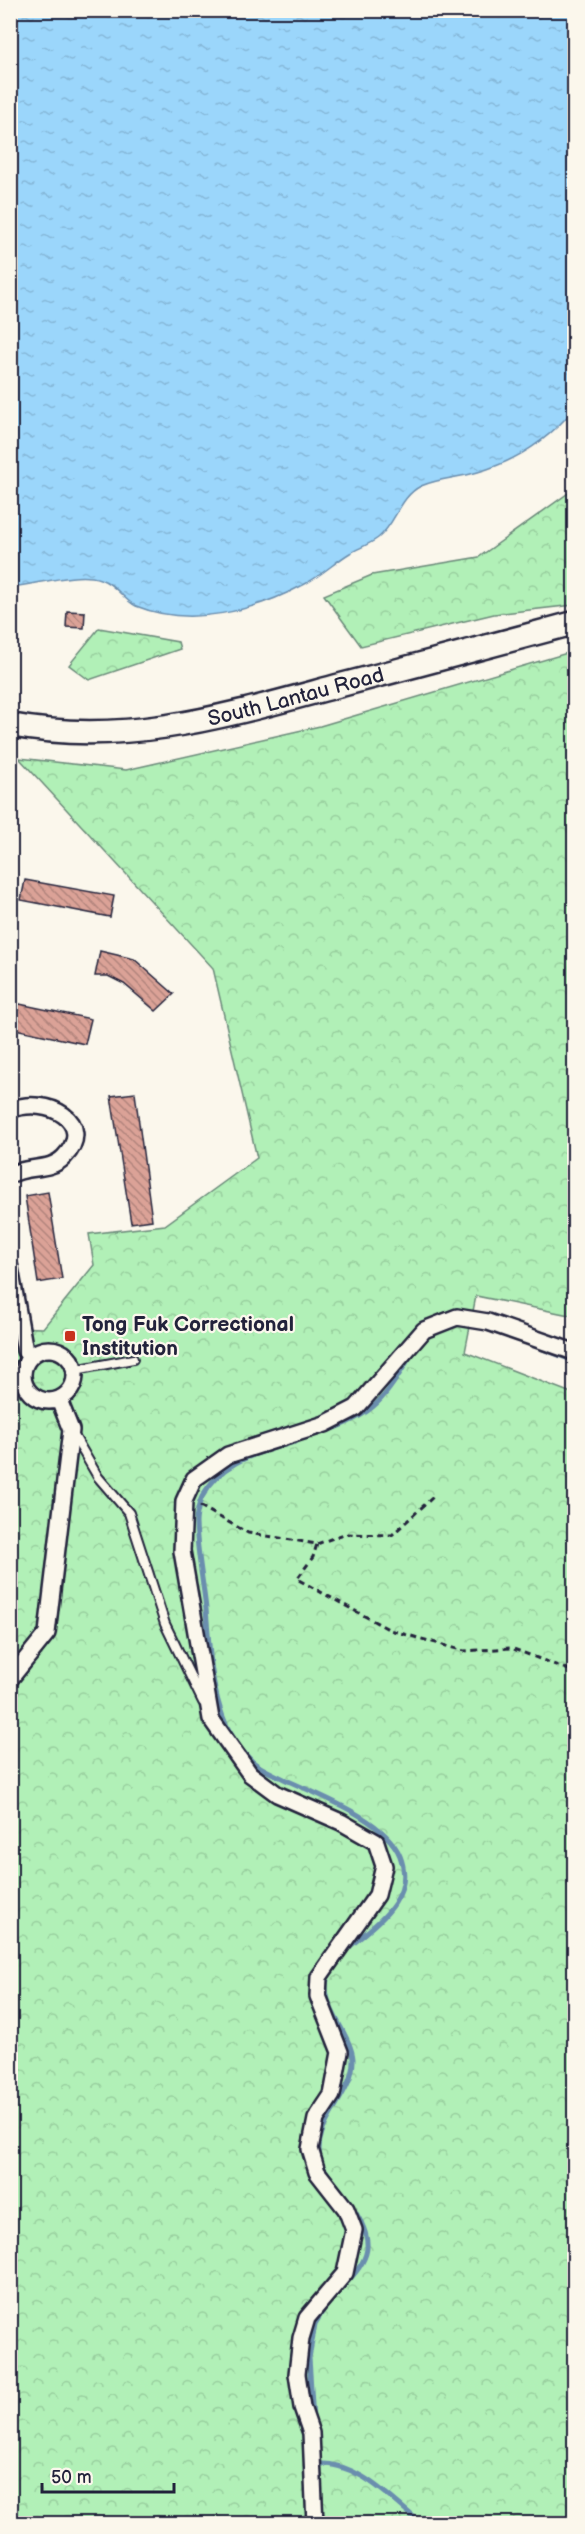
<svg xmlns="http://www.w3.org/2000/svg" width="585" height="2534" viewBox="0 0 585 2534" font-family="'Balsamiq Sans',sans-serif">
  <style>
    .forest { fill: url(#forest-crowns); stroke: #6a8979; stroke-width: 1.5 }
    .water { fill: url(#water-ripples); stroke: #6b8eae; stroke-width: 1.5 }
    .lines { fill: none; stroke-linecap: round; stroke-linejoin: round }
    .stream { stroke: #6b8eae; stroke-width: 5 }
    .building { fill: url(#building-back-hatch); stroke: #22223b; stroke-width: 1.5 }
    .lane-casing { stroke: #22223b; stroke-width: 12 }
    .street-casing { stroke: #22223b; stroke-width: 20 }
    .secondary-casing { stroke: #22223b; stroke-width: 27 }
    .path { stroke: #22223b; stroke-width: 3; stroke-dasharray: 6 4.5; stroke-linecap: butt }
    .lane { stroke: #fbf7ec; stroke-width: 8 }
    .street { stroke: #fbf7ec; stroke-width: 15 }
    .secondary { stroke: #fbf7ec; stroke-width: 22 }
    .poi-dot { fill: #c8321e; stroke: #fbf7ec; stroke-width: 2 }
    .labels { text-anchor: middle; stroke-width: 4.5; stroke-linejoin: round; paint-order: stroke }
    .street-label { font-size: 21px; fill: #22223b; stroke: #fbf7ec }
    .poi-label { font-size: 21px; font-weight: bold; fill: #22223b; stroke: #fbf7ec; text-anchor: start }
  </style>
  <defs>
    <pattern id="forest-crowns" width="20" height="18" patternUnits="userSpaceOnUse" patternTransform="scale(1.5)"><rect width="20" height="18" fill="#b1f0b7"/><path d="M2 6a3 3 0 1 1 6 0M12 15a3 3 0 1 1 6 0" fill="none" stroke="#98ce9e"/></pattern>
    <pattern id="water-ripples" width="26" height="14" patternUnits="userSpaceOnUse" patternTransform="scale(1.5)"><rect width="26" height="14" fill="#9bd6fb"/><path d="M2 4q2-2 4 0t4 0M15 11q2-2 4 0t4 0" fill="none" stroke="#85b7d8"/></pattern>
    <pattern id="building-back-hatch" width="6" height="6" patternUnits="userSpaceOnUse" patternTransform="scale(1.5)"><rect width="6" height="6" fill="#dba297"/><path d="M-1 5l2 2M0 0l6 6M5-1l2 2" fill="none" stroke="#b1847c"/></pattern>
  </defs>
  <rect width="100%" height="100%" fill="#fbf7ec"/>
  <filter id="ink" filterUnits="userSpaceOnUse"><feTurbulence type="fractalNoise" baseFrequency=".0167" numOctaves="2"/><feDisplacementMap in="SourceGraphic" scale="12" xChannelSelector="R" yChannelSelector="G"/><feConvolveMatrix kernelMatrix="1 2 1 2 8 2 1 2 1" color-interpolation-filters="sRGB"/></filter>
  <g filter="url(#ink)">
    <path class="forest" d="M574,489V605L494,614L361,646L324,595L372,575L479,557Z
      M99,628L178,642L180,649L89,680L69,665Z
      M574,651V1316L476,1296L465,1352L574,1394V2523L11,2524V1327L43,1328L94,1265L89,1234L165,1225L257,1158L213,968L19,758L126,770L320,726Z"/>
    <path class="water" d="M11,10L574,11V409C549,439 516,461 478,472C459,478 439,478 421,486C399,497 396,524 378,538C370,544 359,548 350,553C335,562 322,575 305,584C255,611 190,628 136,606C124,601 116,584 100,579C77,571 35,585 11,587Z"/>
    <g class="lines">
      <path class="stream" d="M524,1342L574,1361
        M326,1431C377,1414 386,1396 413,1352
        M297,1441C260,1453 222,1459 202,1497C199,1503 196,1516 196,1523C197,1551 203,1581 206,1609C209,1641 210,1677 220,1708C226,1728 237,1747 253,1762C261,1769 274,1774 284,1779C318,1795 385,1819 400,1856C417,1899 374,1925 346,1950
        M330,1972C314,2000 351,2032 353,2059C354,2097 309,2124 321,2162C324,2171 334,2181 339,2189
        M341,2288C371,2260 376,2242 352,2207
        M313,2420L309,2358L315,2324L327,2304
        M314,2464C357,2460 390,2498 422,2524"/>
    </g>
    <path class="building" d="M67,611L85,612L84,628L66,627Z
      M25,880L114,896L110,917L21,900Z
      M100,951L134,959L174,994L156,1011L124,984L108,976H95Z
      M10,1002L91,1019L85,1044L10,1028Z
      M135,1093L152,1220L131,1223L111,1096Z
      M48,1192L62,1279L38,1283L25,1196Z"/>
    <g class="lines">
      <g class="lane-casing">
        <path id="lane" d="M75,1370L133,1359
          M73,1434L98,1477L129,1513L165,1624L203,1702"/>
      </g>
      <g class="street-casing">
        <path id="street" d="M10,1110C48,1095 97,1123 64,1157C50,1172 26,1165 10,1175
          M10,1268L25,1351L31,1356
          M23 1375a26 26 0 1 1 52 0a26 26 0 1 1-52 0Z
          M10,1679L47,1633L71,1430L59,1400
          M315,2524L311,2433L302,2407L297,2374L301,2338L307,2318L345,2273L354,2230L346,2209L317,2172L310,2149L316,2119L332,2095L340,2052L318,1996L319,1977L377,1895L384,1866L376,1842L341,1822L277,1794L250,1774L211,1719L182,1551L184,1501L194,1479L228,1455L325,1424L356,1408L424,1330L457,1317L488,1322L574,1352"/>
      </g>
      <g class="secondary-casing">
        <g id="secondary">
          <path id="s1" d="M10,725C128,747 229,715 341,685C419,665 497,644 574,623"/>
        </g>
      </g>
      <path class="path" d="M200,1506L248,1533L317,1544L313,1557L297,1579L390,1630L464,1651L511,1648L574,1672
        M317,1544L344,1534L392,1535L433,1497"/>
      <use href="#lane" class="lane"/>
      <use href="#street" class="street"/>
      <use href="#secondary" class="secondary"/>
    </g>
  </g>
  <rect class="poi-dot" x="64" y="1330" width="12" height="12" rx="3"/>
  <g class="labels">
    <g class="street-label">
      <text dy="7" stroke="none"><textPath href="#s1" startOffset="290">South Lantau Road</textPath></text>
    </g>
    <g class="poi-label">
      <text x="82" y="1331">Tong Fuk Correctional<tspan x="82" dy="24">Institution</tspan></text>
    </g>
  </g>
  <rect width="585" height="2534" fill="none" stroke="#fbf7ec" stroke-width="36"/>
  <rect x="18" y="18" width="549" height="2498" fill="none" stroke="#22223b" stroke-width="2" filter="url(#ink)"/>
  <path d="M42 2483v9h132v-9" fill="none" stroke="#22223b" stroke-width="3"/>
  <text x="51" y="2483" font-size="18" fill="#22223b" stroke="#fbf7ec" stroke-width="4.5" paint-order="stroke">50 m</text>
</svg>
